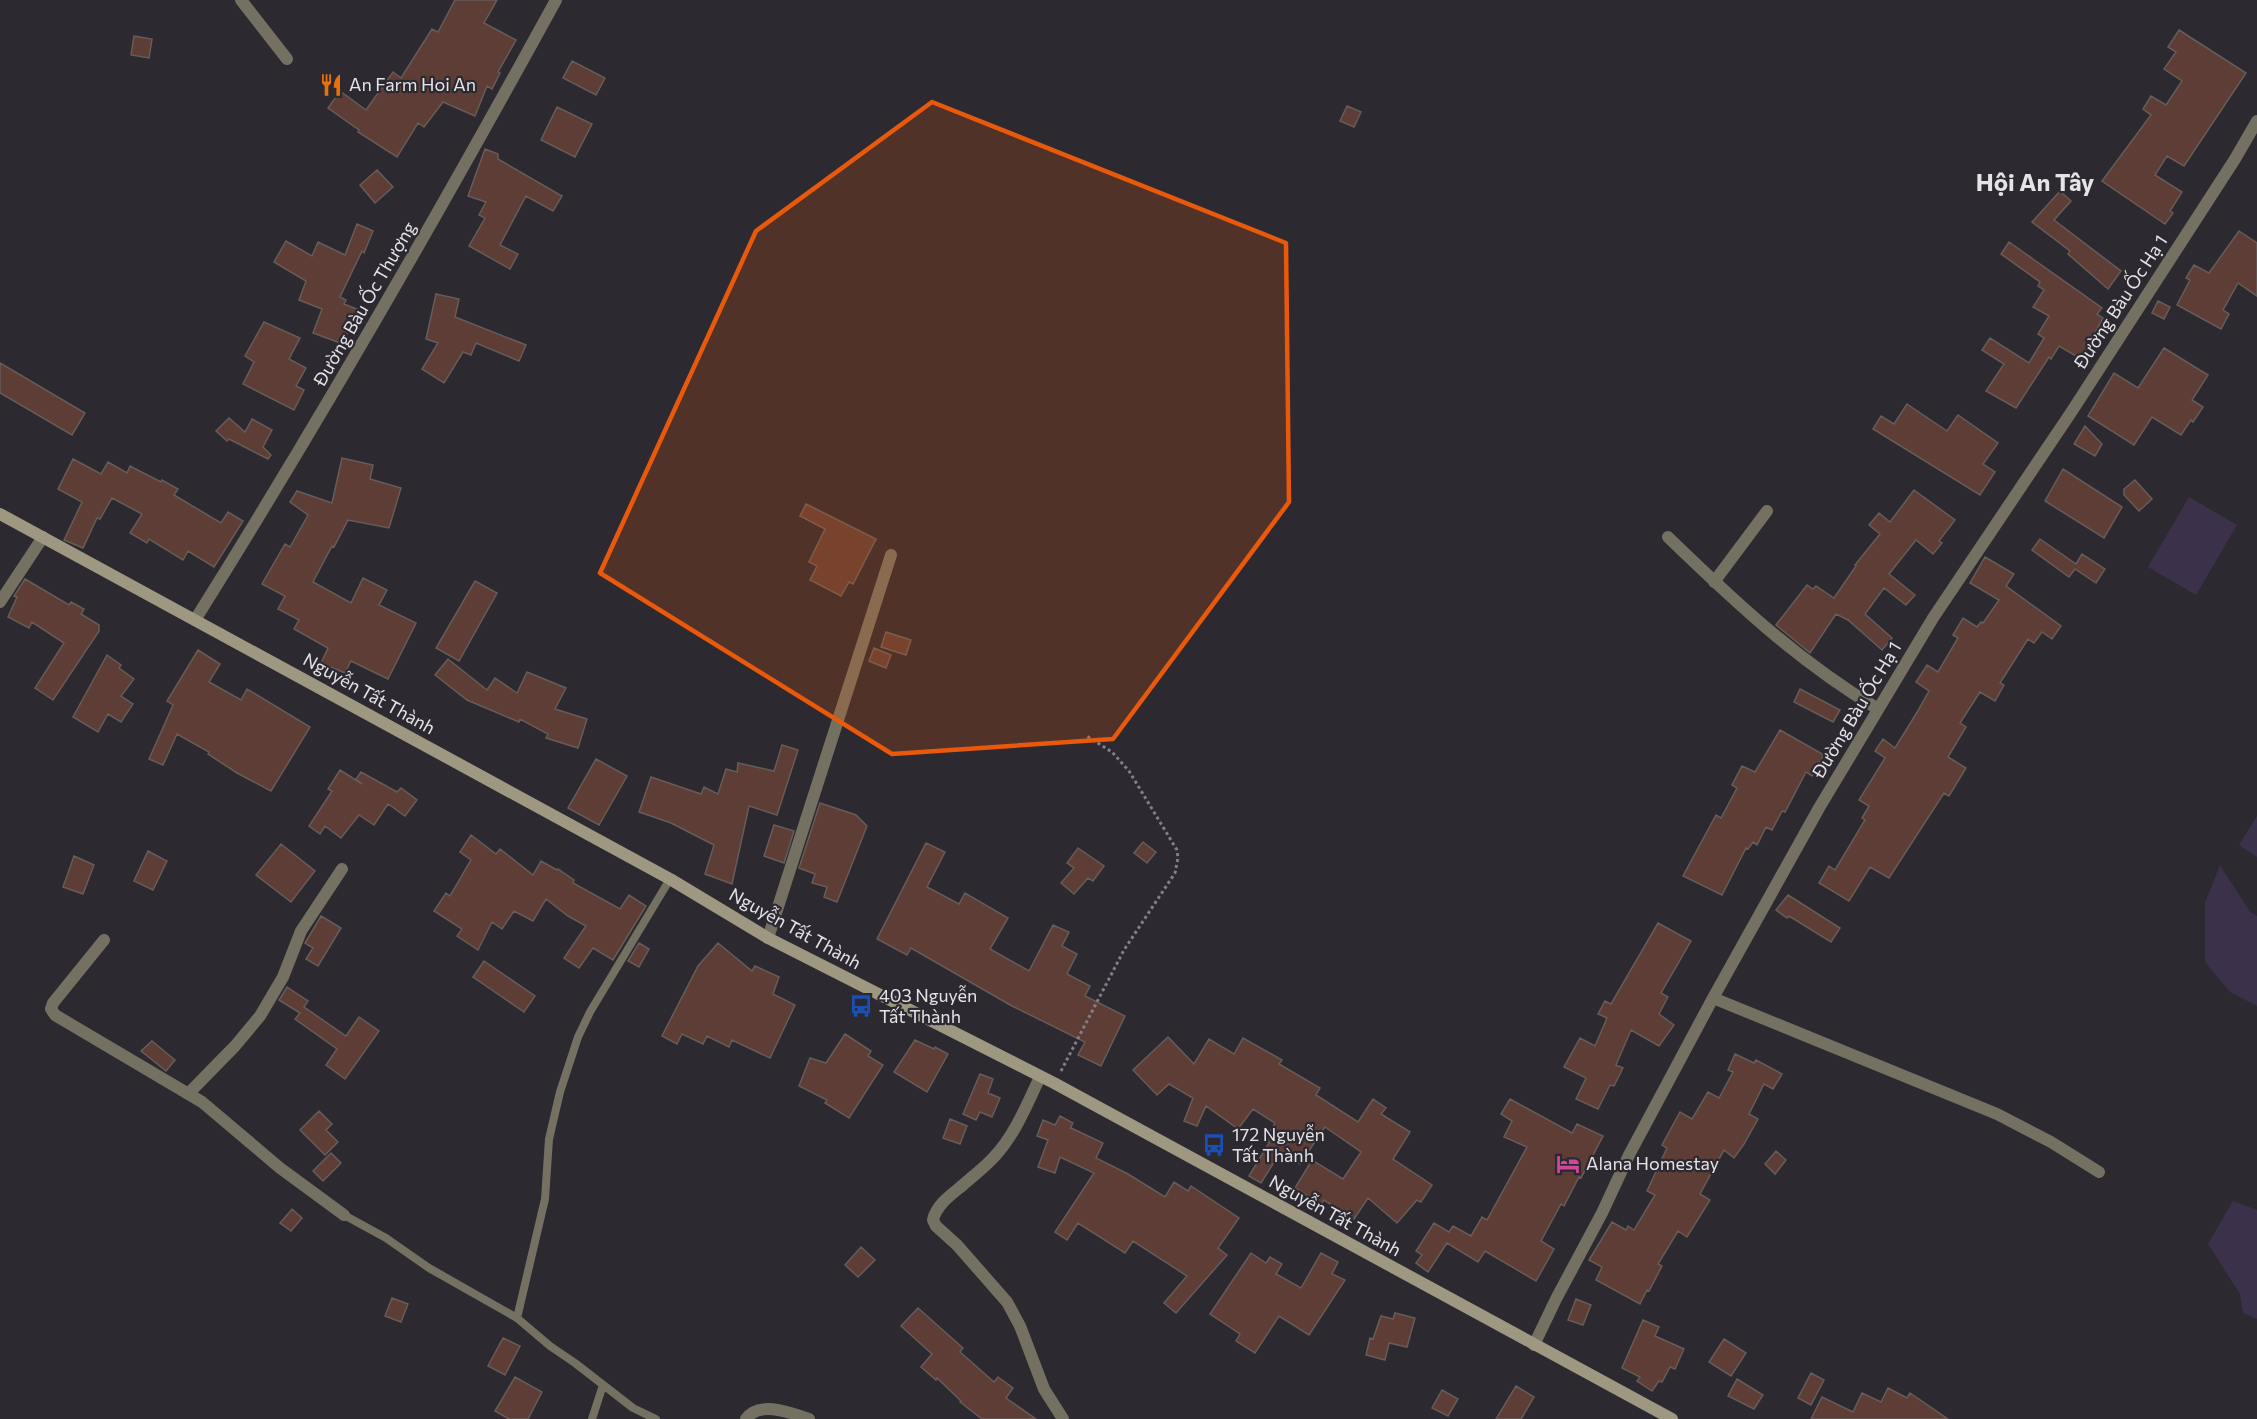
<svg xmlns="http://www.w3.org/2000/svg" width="2257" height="1419" viewBox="0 0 2257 1419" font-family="Commissioner,sans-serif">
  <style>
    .green { fill: #3c314a }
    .building { fill: #5e3d36; stroke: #675c59; stroke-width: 1.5 }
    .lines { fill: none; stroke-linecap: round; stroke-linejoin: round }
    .path { stroke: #827f86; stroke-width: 3; stroke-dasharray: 3 3; stroke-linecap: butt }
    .lane { stroke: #747062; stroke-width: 8 }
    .street { stroke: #747062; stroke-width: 12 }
    .secondary { stroke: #9e9781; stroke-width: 12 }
    .marked { fill: #e8590c; fill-opacity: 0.2; stroke: #e8590c; stroke-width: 4.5; stroke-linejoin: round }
    .labels { text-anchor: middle; stroke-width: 4.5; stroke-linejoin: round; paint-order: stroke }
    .poi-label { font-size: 18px; fill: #e5e2e8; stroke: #2c2931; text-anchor: start }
    .street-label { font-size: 18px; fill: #e5e2e8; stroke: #2c2931 }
    .district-label { font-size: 24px; font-weight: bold; fill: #e5e2e8; stroke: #2c2931 }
  </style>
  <rect width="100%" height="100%" fill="#2c2931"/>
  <path class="green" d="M2189,497L2237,525L2196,595L2148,567Z
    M2257,816V857L2239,845Z
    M2220,865L2250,912L2257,916V1006L2230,992L2205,962V903Z
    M2233,1201L2257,1210V1319L2243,1313L2240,1294L2208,1244Z"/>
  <path class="building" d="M455,0H497L484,23L516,40L498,72L500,73L492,89L487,86L475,116L443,102L424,127L418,123L397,157L358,132L359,130L328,108L340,91L366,110L393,72L401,78L432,29L438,32Z
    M2179,30L2246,73L2184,166L2167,156L2155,175L2182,192L2170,211L2173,213L2165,224L2102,181L2151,115L2143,109L2151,96L2166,105L2182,81L2164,69L2176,52L2168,47Z
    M134,36L152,39L149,58L131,55Z
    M572,61L605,78L596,95L563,78Z
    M1347,106L1361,112L1354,127L1340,121Z
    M557,107L592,124L575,157L541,140Z
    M485,149L498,154V159L562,196L553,211L526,196L500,245L518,254L510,269L469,246L485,218L479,215L486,202L468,196Z
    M377,170L393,187L375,203L360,185Z
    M2060,191L2071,201L2054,220L2121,271L2108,289L2068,254L2070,251L2032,222Z
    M357,224L373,231L364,253L362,251L340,297L346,300L344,304L364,312L358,326L351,323L343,344L313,333L322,309L299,300L306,281L274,262L286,241L312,256L318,242L345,255Z
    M2239,231L2257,243V296L2238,283L2223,310L2229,314L2221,329L2177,305L2190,280L2186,278L2194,265L2209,273Z
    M2009,242L2102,308L2097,314L2103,318L2081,359L2059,346L2051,359L2049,357L2016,408L1986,391L2004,364L1982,350L1990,338L2029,363L2044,338L2038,334L2049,316L2033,307L2044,290L2038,286L2040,282L2001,254Z
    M436,294L459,299L455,317L526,345L519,361L476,343L471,355L463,352L444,383L422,369L438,343L426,339Z
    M2158,301L2170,307L2164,319L2152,313Z
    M264,322L300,338L289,359L306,368L296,386L304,390L294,410L243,384L254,362L245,356Z
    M2164,348L2208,375L2192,400L2203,407L2193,422L2191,420L2181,435L2152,417L2134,445L2088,416L2114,373L2138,388Z
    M0,363L85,413L72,435L0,393Z
    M1907,404L1947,431L1958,415L1998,443L1983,464L1995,472L1980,495L1873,429L1881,416L1894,424Z
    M229,418L245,432L252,419L272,430L263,447L271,455L268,459L229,439L227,441L216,431Z
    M2085,426L2102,444L2095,456L2074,444Z
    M342,458L373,465L370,479L401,488L389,528L348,520L334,547L332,546L313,582L351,603L363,578L387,590L379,605L416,623L388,679L351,661L345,673L321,663L328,648L294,629L299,620L278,609L285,596L262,584L285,544L290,547L308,515L290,502L297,491L332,503Z
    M73,459L101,474L108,462L127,473L130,466L161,482L162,480L178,489L174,495L221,523L228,512L243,521L214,567L188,551L183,560L149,539L147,543L130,533L142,514L112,498L100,519L97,518L83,548L64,540L82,502L58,489Z
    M2063,469L2122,507L2104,538L2045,501Z
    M2135,480L2152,499L2139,511L2124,495V489Z
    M1914,490L1955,520L1939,541L1942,543L1933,554L1916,540L1889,574L1915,595L1906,605L1884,588L1865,614L1892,638L1882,650L1848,620L1836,614L1810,653L1776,625L1807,585L1813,589L1816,586L1834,598L1856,566L1855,565L1880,534L1869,525L1879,513L1890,522Z
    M806,504L876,539L853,584L849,582L841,596L810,580L817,566L809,562L825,529L800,516Z
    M2040,539L2076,564L2082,554L2105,569L2096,583L2075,569L2069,577L2032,550Z
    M1985,557L2014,574L2006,586L2061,626L2052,639L2042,632L2034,643L2028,639L2000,683L2004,685L1995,701L1980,692L1960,723L1966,727L1948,757L1966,768L1949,796L1944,793L1889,878L1870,867L1849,901L1819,883L1829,866L1835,870L1865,820L1862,818L1869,806L1859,800L1885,758L1875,751L1883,739L1895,748L1916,714L1929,691L1916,682L1927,665L1938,672L1958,638L1953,635L1963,618L1977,627L1981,622L1983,623L1999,600L1970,583Z
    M25,579L69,605L71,602L84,609L81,614L99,625V631L53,700L35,688L64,643L32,622L29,628L8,617L17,597L14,596Z
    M475,581L497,593L459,661L436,648Z
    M886,632L911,640L906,655L881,647Z
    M874,648L891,655L886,668L869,661Z
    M198,650L220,664L209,682L241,700L247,689L310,727L271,791L237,773L208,754L209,752L177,734L163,765L149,759L173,705L167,701Z
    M107,655L121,665L119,668L134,679L121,696L133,704L121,722L108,714L98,732L73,717Z
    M448,659L487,690L495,678L517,693L527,672L566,688L555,709L587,719L578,748L546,738L548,734L520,719L519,722L467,700L435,675Z
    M1800,689L1840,710L1833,722L1794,702Z
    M1780,730L1824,755L1812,776L1806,772L1785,812L1782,811L1772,830L1766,827L1757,845L1753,842L1748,849L1746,848L1722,895L1683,876L1716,815L1721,818L1737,788L1732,785L1742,766L1755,772Z
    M782,745L798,750L777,815L749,806L732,884L705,874L714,845L671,823L639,812L651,777L701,794L704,787L718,794L726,769L737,772L738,763L774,771Z
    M596,759L627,776L599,825L568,808Z
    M340,770L362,784L356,779L361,772L397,792L401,788L417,800L405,816L388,804L374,825L359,815L341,838L325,826L320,834L309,826L332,791L328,789Z
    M820,803L856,815L867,826L837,902L824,897L827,887L812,883L815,874L799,868Z
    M774,825L794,831L784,863L764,856Z
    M471,835L496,854L500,849L533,875L541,861L557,870L558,869L574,880L573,883L620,909L629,895L646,906L613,960L593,948L579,968L564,958L586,926L568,916L546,899L533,921L514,911L502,929L492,922L478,950L457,936L462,929L434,911L446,893L450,896L471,860L460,852Z
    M1143,842L1156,852L1147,863L1134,853Z
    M926,843L945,852L927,887L959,904L965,893L1008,918L990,949L1029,971L1053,925L1069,932L1062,946L1077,954L1067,974L1090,986L1085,996L1125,1016L1101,1066L1078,1055L1085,1042L1012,1006L911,948L907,955L877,939Z
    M281,844L315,871L291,902L256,875Z
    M1078,848L1104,866L1093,881L1088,878L1074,894L1061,883L1074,868L1067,863Z
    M148,851L167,861L153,890L134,881Z
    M74,856L94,865L83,894L63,887Z
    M1788,895L1840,928L1831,942L1789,916L1787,918L1776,910Z
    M321,916L341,928L318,966L306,959L313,948L305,943Z
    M1658,923L1691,941L1661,993L1668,997L1659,1014L1674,1025L1659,1046L1631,1030L1616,1065L1623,1068L1614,1086L1610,1085L1598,1109L1576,1099L1586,1078L1564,1067L1580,1038L1595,1046L1607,1018L1598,1014L1605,1001L1611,1004Z
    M639,943L649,949L639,967L628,961Z
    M718,943L752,971L755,966L779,977L773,994L795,1005L770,1058L732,1040L729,1047L707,1036L703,1044L682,1034L677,1044L662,1036L698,966Z
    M484,961L535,996L524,1012L473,977Z
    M287,987L308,1001L304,1007L346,1036L359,1017L379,1031L345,1079L326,1065L337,1049L295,1019L300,1013L279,1000Z
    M845,1034L871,1051L868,1056L883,1065L849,1118L825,1103L827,1100L799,1086L810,1058L826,1063Z
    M1168,1037L1194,1064L1209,1039L1234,1054L1243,1038L1282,1060L1279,1064L1320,1088L1316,1095L1358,1122L1373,1099L1386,1108L1381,1114L1410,1132L1393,1159L1432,1185L1421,1202L1417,1200L1397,1223L1368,1198L1354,1219L1324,1200L1321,1204L1295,1188L1312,1160L1343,1179L1361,1152L1325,1127L1300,1164L1281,1151L1261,1183L1249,1176L1269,1143L1265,1140L1275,1123L1253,1109L1238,1129L1206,1106L1197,1126L1184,1121L1193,1098L1169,1084L1157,1095L1133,1070Z
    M915,1040L934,1049L935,1047L948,1054L927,1092L894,1072Z
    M152,1041L175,1060L166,1071L141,1051Z
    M1735,1054L1754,1063L1756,1060L1782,1074L1773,1089L1764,1084L1749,1114L1758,1119L1744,1144L1734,1158L1724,1150L1700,1194L1710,1200L1687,1237L1678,1231L1658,1264L1662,1266L1649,1291L1647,1290L1640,1304L1596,1280L1602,1267L1589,1260L1612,1222L1626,1230L1628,1226L1634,1230L1655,1195L1647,1191L1667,1148L1662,1145L1680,1112L1692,1119L1708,1092L1719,1098L1733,1072L1728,1070Z
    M980,1074L993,1079L988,1093L1000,1098L992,1117L980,1112L976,1120L963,1114Z
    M1510,1099L1572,1133L1577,1124L1603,1136L1581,1178L1579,1177L1564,1206L1561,1204L1541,1241L1554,1249L1536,1281L1485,1251L1478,1262L1447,1243L1428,1272L1416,1263L1422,1255L1416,1251L1434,1223L1449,1232L1453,1226L1471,1236L1482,1217L1487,1220L1527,1147L1504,1137L1512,1121L1501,1114Z
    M319,1111L332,1124L326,1130L338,1142L325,1155L300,1130Z
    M1060,1116L1073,1123L1070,1129L1071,1128L1103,1143L1096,1158L1128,1174L1165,1197L1174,1182L1188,1191L1191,1186L1239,1218L1218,1248L1227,1255L1176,1313L1164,1303L1187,1276L1133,1241L1125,1253L1078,1223L1067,1240L1055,1232L1094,1173L1060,1157L1055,1173L1038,1167L1048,1140L1037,1136L1043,1120L1055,1125Z
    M950,1119L967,1126L960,1144L943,1138Z
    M1776,1151L1786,1160L1775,1174L1765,1164Z
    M331,1153L341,1163L323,1181L313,1171Z
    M292,1209L302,1218L291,1231L280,1223Z
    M861,1247L875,1260L858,1277L845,1265Z
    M1251,1253L1266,1263L1270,1257L1282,1264L1276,1274L1301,1288L1321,1253L1338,1262L1332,1274L1345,1280L1309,1335L1279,1316L1255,1353L1236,1341L1240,1334L1210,1314Z
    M392,1298L408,1304L401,1322L385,1316Z
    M1576,1299L1591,1305L1583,1325L1568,1320Z
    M918,1308L963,1348L960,1352L994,1382L998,1377L1013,1388L1006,1398L1036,1419H982L960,1402L961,1401L937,1378L936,1380L921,1367L932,1354L901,1326Z
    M1395,1313L1415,1318L1407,1347L1389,1343L1385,1360L1366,1355L1370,1338L1373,1339L1381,1316L1393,1319Z
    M1643,1320L1659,1327L1655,1336L1684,1349L1675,1369L1670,1367L1662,1382L1659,1381L1652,1391L1637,1381L1640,1377L1622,1368Z
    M503,1338L520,1346L505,1375L488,1366Z
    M1724,1339L1746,1353L1731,1376L1709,1362Z
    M1811,1373L1824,1380L1811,1405L1798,1398Z
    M515,1377L542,1392L528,1419H509L495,1411Z
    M1737,1379L1763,1395L1754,1409L1728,1396Z
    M1516,1386L1534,1397L1521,1419H1496Z
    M1888,1388L1907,1398L1910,1393L1948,1419H1811L1822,1397L1853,1412L1862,1393L1881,1402Z
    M1442,1390L1458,1399L1448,1416L1432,1408Z"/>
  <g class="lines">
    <path class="path" d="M1061,1071L1124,950L1175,873L1178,858L1177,850L1129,771L1112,752L1085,735"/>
    <path class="lane" d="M344,1215L386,1238L429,1268L517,1318L550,1346L575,1363L633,1408L656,1419
      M517,1318L545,1199L549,1139L560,1092L578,1037L590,1012L670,879
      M592,1419L603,1385"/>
    <path class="street" d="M241,0L287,59
      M1668,537C1735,602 1798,661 1878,709
      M1714,582L1767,511
      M0,602L43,537
      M195,620C322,417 441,210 556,0
      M768,938L891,555
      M104,940L53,1003L51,1009L55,1015L202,1102L280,1168L344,1215
      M1713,998L1997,1114L2051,1142L2099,1172
      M1040,1077C1027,1104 1015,1135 994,1157C984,1168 973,1176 963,1185C952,1194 936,1205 933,1220L936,1226L957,1245L1007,1302L1020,1326L1044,1389L1063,1419
      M188,1094L235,1046L260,1016L283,977L301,931L342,869
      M1534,1345L1556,1299L1602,1213L1629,1155L1713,998L1819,808L1933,618L2072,411L2235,159L2257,121
      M746,1419C759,1400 791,1413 809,1419"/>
    <path class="secondary" d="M0,514L670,879L768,938L1054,1083L1672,1419"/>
  </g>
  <path class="marked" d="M932,102L1286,243L1289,502L1113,739L892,754L600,573L756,231Z"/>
  <defs>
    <g id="restaurant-bare" transform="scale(1.8)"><path d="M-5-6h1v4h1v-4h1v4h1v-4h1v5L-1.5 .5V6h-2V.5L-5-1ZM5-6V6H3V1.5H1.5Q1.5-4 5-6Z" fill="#e8710a" stroke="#2c2931" stroke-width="2.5" paint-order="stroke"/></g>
    <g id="bus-bare" transform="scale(1.8)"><path d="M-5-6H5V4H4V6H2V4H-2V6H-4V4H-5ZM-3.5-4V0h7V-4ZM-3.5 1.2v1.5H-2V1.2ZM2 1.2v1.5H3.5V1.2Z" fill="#1a4fb4" stroke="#2c2931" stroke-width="2.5" paint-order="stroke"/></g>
    <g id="hotel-bare" transform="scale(1.8)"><path d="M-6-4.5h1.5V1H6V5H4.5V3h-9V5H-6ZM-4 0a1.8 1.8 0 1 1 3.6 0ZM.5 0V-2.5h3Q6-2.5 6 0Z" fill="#d1479c" stroke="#2c2931" stroke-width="2.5" paint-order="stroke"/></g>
  </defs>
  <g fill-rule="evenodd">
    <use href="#restaurant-bare" x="331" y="85"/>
    <use href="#bus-bare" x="861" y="1006"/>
    <use href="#bus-bare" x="1214" y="1145"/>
    <use href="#hotel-bare" x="1568" y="1164"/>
  </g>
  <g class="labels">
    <g class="poi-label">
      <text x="349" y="91">An Farm Hoi An</text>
      <text x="879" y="1002">403 Nguyễn<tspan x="879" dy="21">Tất Thành</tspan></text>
      <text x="1232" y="1141">172 Nguyễn<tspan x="1232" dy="21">Tất Thành</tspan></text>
      <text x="1586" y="1170">Alana Homestay</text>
    </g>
    <g class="street-label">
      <text transform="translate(2121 302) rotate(-57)" y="6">Đường Bàu Ốc Hạ 1</text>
      <text transform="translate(365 304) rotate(-60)" y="6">Đường Bàu Ốc Thượng</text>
      <text transform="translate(369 694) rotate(29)" y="6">Nguyễn Tất Thành</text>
      <text transform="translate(1857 710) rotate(-59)" y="6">Đường Bàu Ốc Hạ 1</text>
      <text transform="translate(795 929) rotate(29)" y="6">Nguyễn Tất Thành</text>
      <text transform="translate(1335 1216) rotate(29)" y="6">Nguyễn Tất Thành</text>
    </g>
    <g class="district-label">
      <text x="2035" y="191">Hội An Tây</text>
    </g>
  </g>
</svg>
